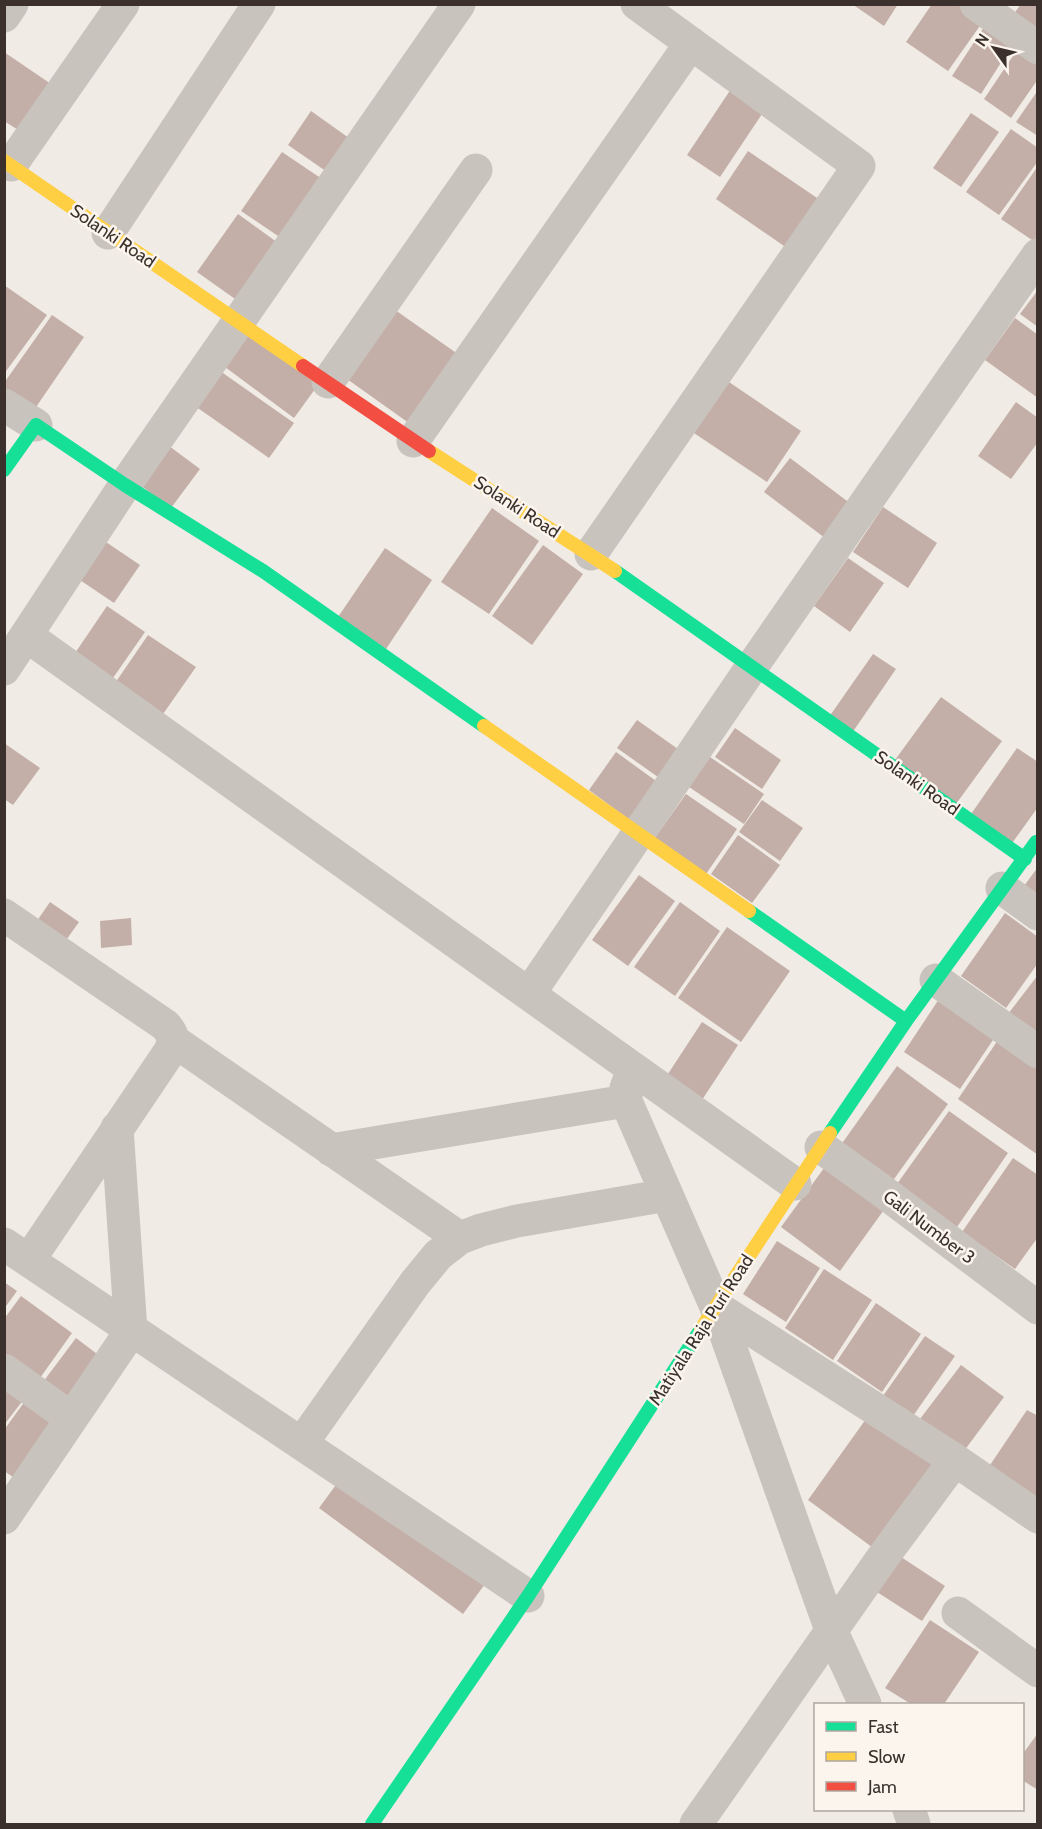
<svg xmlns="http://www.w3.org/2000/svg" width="1042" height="1829" viewBox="0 0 1042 1829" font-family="Cabin,sans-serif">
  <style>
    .building { fill: #c3afa7 }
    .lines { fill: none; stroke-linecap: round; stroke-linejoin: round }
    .street { stroke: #c9c3be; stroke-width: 33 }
    .fast { stroke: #16e098; stroke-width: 14 }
    .slow { stroke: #ffcf43; stroke-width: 14 }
    .jam { stroke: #f24e42; stroke-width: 14 }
    .labels { text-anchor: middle; stroke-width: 5; stroke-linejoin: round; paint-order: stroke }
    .street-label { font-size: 18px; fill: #3b302b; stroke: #fbf5ee }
  </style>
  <rect width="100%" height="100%" fill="#f0ebe5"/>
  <path class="building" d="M852,4H898L884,26Z
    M932,4H962L984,20L948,71L906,42Z
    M1021,4H1038V32L1013,15Z
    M988,21L1016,39L981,94L952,76Z
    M1021,44L1038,56V79L1011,118L984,99Z
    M4,52L54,86L23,133L4,121Z
    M733,86L766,108L720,177L687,155Z
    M1038,90V136L1016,122Z
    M311,111L356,143L333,176L288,145Z
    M971,113L999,132L961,187L933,168Z
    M1011,129L1038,148V161L999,215L966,192Z
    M748,151L820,200L787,248L716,199Z
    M282,152L328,183L287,242L241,211Z
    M1038,166V244L1001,219Z
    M238,214L285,248L245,306L197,272Z
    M4,285L47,315L4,374Z
    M1038,290V327L1020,314Z
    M388,305L462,357L413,426L340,374Z
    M52,315L84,337L34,410L4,389V383Z
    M1015,318L1038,335V398L985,360Z
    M248,334L318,385L294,418L225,367Z
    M220,371L294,423L269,458L195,406Z
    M723,378L801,431L767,482L688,429Z
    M1016,402L1038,418V442L1011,479L978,456Z
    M165,443L200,469L171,508L136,482Z
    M790,458L855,507L829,541L764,492Z
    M883,507L937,543L908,588L853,552Z
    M492,508L539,541L489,614L441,582Z
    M97,536L140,565L114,603L71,574Z
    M543,545L583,574L532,645L492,616Z
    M385,548L432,580L386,649L338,617Z
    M848,558L884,583L850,632L814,606Z
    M107,606L145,632L106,688L69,662Z
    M148,635L196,667L156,724L109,692Z
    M873,654L896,669L852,733L829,717Z
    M941,697L1002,741L953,808L892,764Z
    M637,720L685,754L665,782L617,748Z
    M735,728L781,760L762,789L715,757Z
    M4,743L40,768L13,805L4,799Z
    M1017,748L1038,762V807L1010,846L969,817Z
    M616,752L663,786L635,824L589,790Z
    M710,757L764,794L744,824L689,787Z
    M686,794L737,829L706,874L654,839Z
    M762,800L803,828L780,861L739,832Z
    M738,835L780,865L752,903L711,874Z
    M1038,867V902L1021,890Z
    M639,875L675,901L628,966L592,940Z
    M50,902L79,922L59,950L30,931Z
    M680,902L720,931L675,996L634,967Z
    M1005,913L1038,937V963L1006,1008L961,976Z
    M131,918L132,945L101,948L100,921Z
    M727,927L790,971L741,1042L678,998Z
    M1038,975V1036L1008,1014Z
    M943,993L999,1031L960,1089L904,1052Z
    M702,1022L738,1045L700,1103L664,1080Z
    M998,1040L1038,1068V1155L958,1099Z
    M897,1066L948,1104L889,1186L838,1149Z
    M949,1111L1008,1153L957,1227L897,1184Z
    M1013,1158L1038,1175V1237L1015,1269L962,1232Z
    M827,1164L886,1207L840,1271L781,1227Z
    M777,1241L820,1268L786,1322L743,1294Z
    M824,1269L872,1300L833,1360L785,1328Z
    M4,1282L17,1291L4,1309Z
    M21,1296L72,1333L35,1385L4,1363V1319Z
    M876,1303L921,1334L882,1392L837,1361Z
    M925,1336L955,1356L913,1416L883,1396Z
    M76,1338L105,1360L69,1408L40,1386Z
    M961,1365L1004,1397L964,1451L920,1419Z
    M4,1385L24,1399L4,1425Z
    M28,1397L59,1419L16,1479L4,1471V1430Z
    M1027,1410L1038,1416V1505L986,1471Z
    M871,1412L944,1466L880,1553L808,1500Z
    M341,1478L485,1584L463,1614L319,1508Z
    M901,1557L945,1586L922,1621L877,1592Z
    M930,1620L979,1652L944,1704H911L885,1688Z
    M1038,1733V1790L1022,1780V1755Z"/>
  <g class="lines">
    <path class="street" d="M976,4L1038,48
      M4,16L12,4
      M11,165L123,4
      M108,233L259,4
      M328,382L476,170
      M4,405L36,425
      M413,441L691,43
      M591,554L859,166L637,4
      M27,636L795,1184
      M4,669L125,485L459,4
      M1002,888L1038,914
      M4,915L165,1025C173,1034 175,1039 170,1051L29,1260
      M936,980L1038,1052
      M529,994L751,668L1038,255
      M174,1041L460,1238
      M633,1069L626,1088V1101L716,1307L831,1630L865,1704
      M821,1147L881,1190L1038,1308
      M331,1150L626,1101
      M4,1244L528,1596
      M716,1307L955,1460L1038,1517
      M4,1370L71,1418
      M302,1443L415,1283L438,1255L460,1238L481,1230L517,1221L667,1195
      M4,1518L131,1331L117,1128
      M958,1613L1038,1671
      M909,1810L914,1824
      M696,1824L883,1557L955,1460"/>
    <path class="fast" d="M4,470L36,425L125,485L263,571L484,726
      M615,571L1025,859
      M749,911L906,1021
      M830,1133L906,1021L1036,842
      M372,1824L528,1596L701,1329"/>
    <path class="slow" d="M4,161L303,366
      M429,451L615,571
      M484,726L749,911
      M701,1329L830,1133"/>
    <path class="jam" d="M303,366L429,451"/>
  </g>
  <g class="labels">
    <g class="street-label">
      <text transform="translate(113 236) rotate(34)" y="6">Solanki Road</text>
      <text transform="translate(517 507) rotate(33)" y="6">Solanki Road</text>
      <text transform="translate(917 783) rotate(35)" y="6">Solanki Road</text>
      <text transform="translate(929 1227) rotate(37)" y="6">Gali Number 3</text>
      <text transform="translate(701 1330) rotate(-57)" y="6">Matiyala Raja Puri Road</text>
    </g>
  </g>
  <rect width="1042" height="1829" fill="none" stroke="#3b302b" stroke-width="12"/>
  <rect x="814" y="1703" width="210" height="108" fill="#fbf5ee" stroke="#aea6a0" stroke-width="1.5"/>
  <rect x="826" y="1722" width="30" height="9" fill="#16e098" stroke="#aea6a0" stroke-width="1.5"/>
  <text x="868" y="1733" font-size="18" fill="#3b302b">Fast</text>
  <rect x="826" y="1752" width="30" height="9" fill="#ffcf43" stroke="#aea6a0" stroke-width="1.5"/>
  <text x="868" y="1763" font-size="18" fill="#3b302b">Slow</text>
  <rect x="826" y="1782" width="30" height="9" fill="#f24e42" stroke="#aea6a0" stroke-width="1.5"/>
  <text x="868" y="1793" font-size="18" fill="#3b302b">Jam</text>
  <g transform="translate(994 48) rotate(304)" stroke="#fbf5ee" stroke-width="4.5" paint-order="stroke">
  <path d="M0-4.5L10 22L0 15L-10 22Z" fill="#3b302b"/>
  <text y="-9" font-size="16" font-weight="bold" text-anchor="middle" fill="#3b302b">N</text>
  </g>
</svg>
